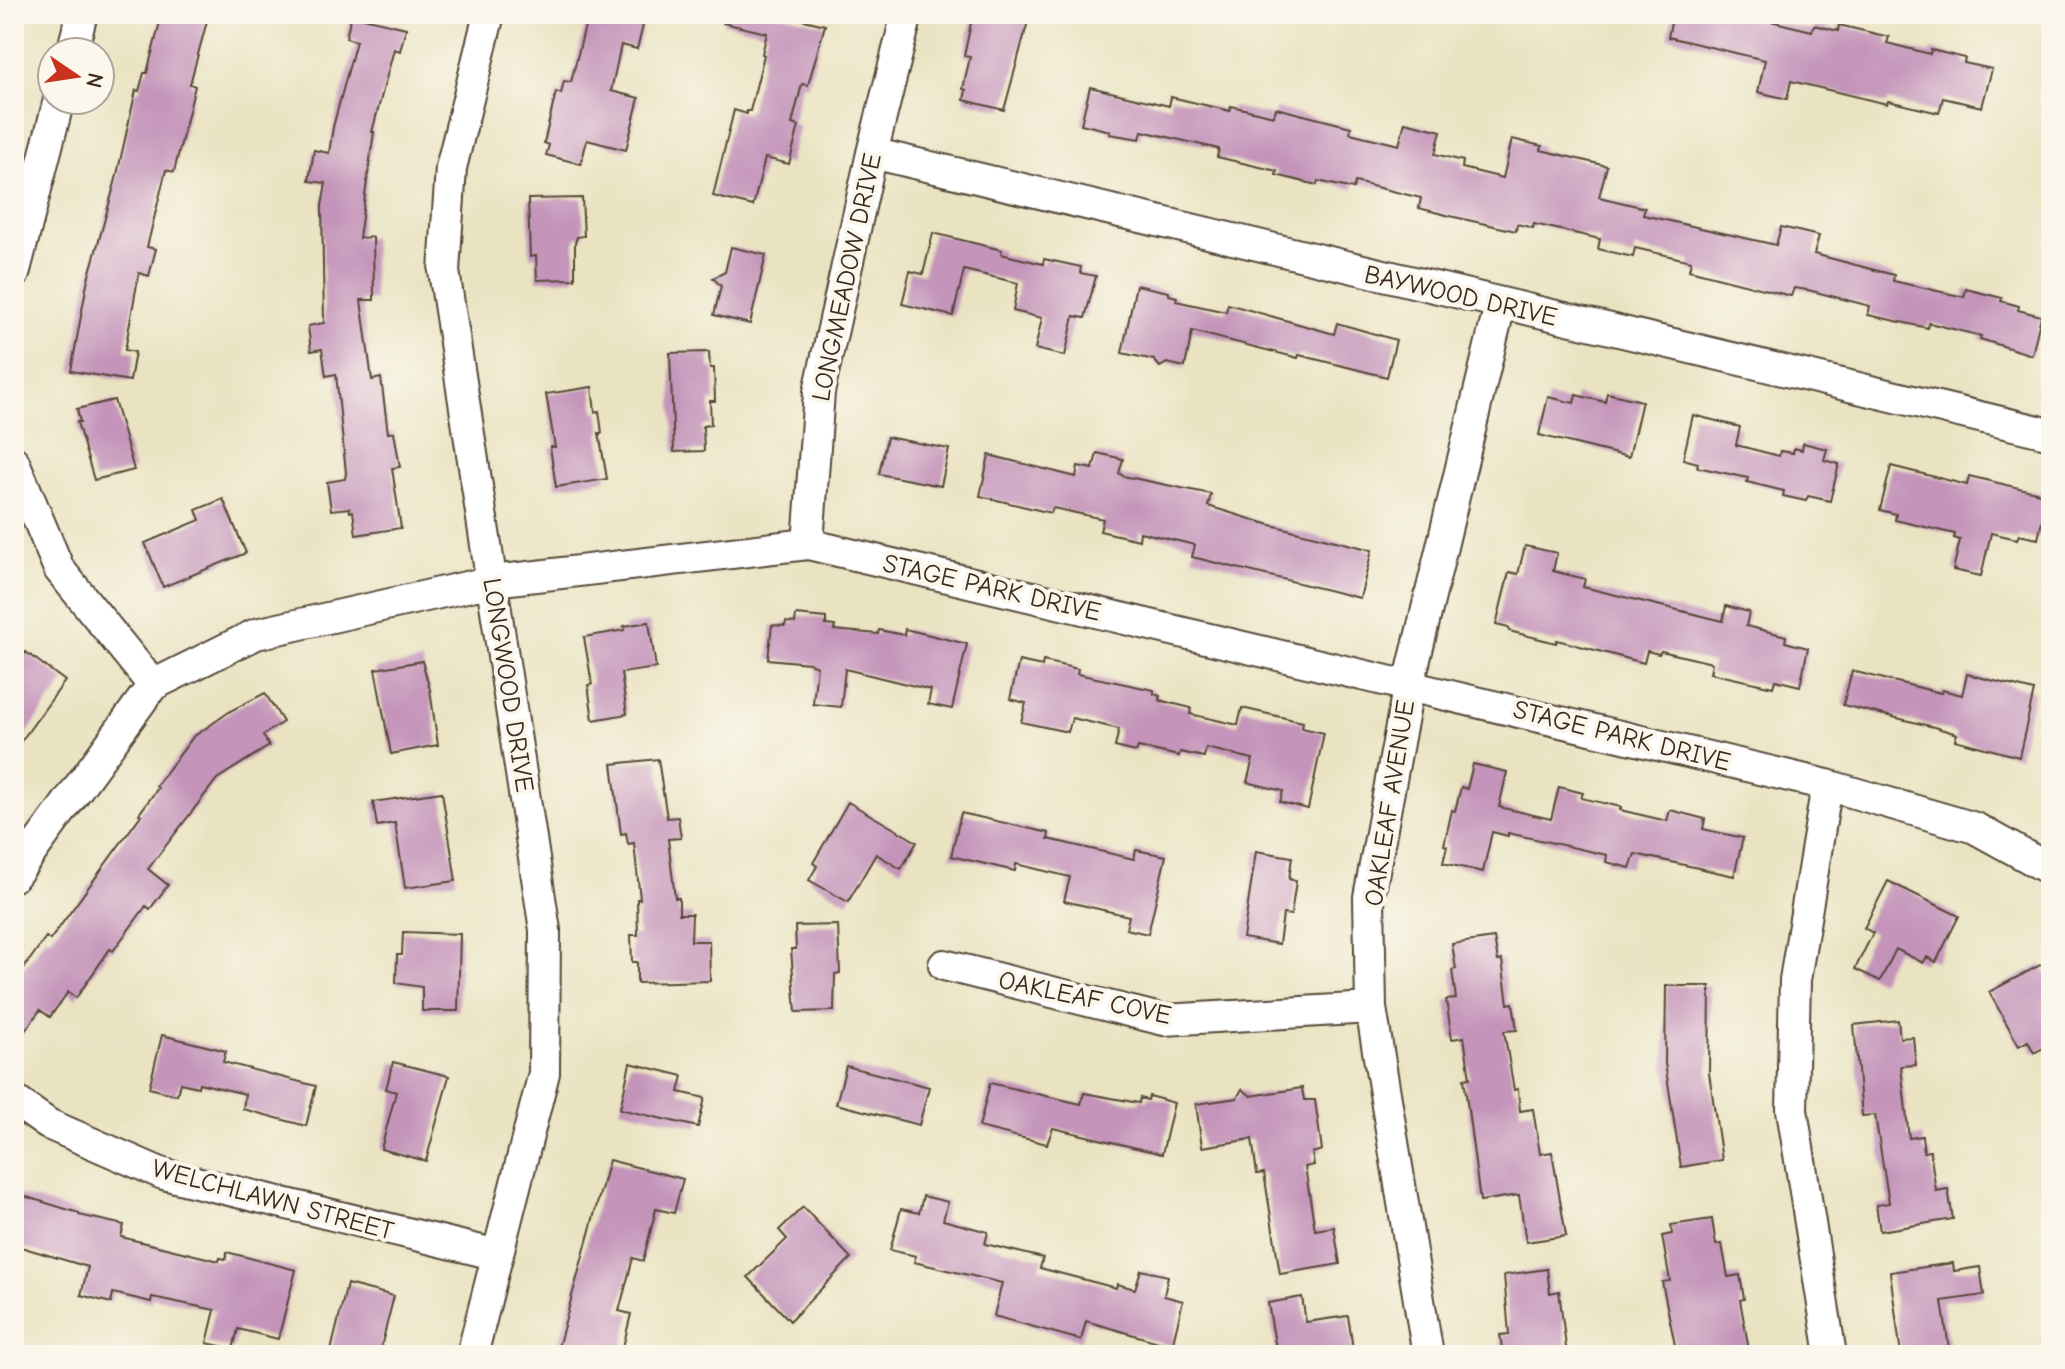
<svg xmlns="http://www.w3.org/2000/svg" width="2065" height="1369" viewBox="0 0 2065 1369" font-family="'Comic Neue',sans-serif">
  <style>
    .building { fill: #c494ba }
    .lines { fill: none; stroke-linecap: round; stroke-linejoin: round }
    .minor-casing { stroke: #554637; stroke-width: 34 }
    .minor { stroke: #fff; stroke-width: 30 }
    .labels { text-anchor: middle; stroke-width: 8; stroke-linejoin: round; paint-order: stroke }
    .street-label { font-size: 26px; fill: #3b2a1e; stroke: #fbf7ec }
  </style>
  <rect width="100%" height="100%" fill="#fbf7ec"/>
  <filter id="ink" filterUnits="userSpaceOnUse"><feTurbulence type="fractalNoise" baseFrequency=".0125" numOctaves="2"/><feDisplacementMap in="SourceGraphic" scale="16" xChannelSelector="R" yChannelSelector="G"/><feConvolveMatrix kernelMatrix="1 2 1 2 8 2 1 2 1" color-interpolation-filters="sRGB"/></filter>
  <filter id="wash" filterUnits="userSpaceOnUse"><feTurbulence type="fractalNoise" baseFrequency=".006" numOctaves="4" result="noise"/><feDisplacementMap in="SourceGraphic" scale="32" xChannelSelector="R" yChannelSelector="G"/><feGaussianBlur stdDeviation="1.8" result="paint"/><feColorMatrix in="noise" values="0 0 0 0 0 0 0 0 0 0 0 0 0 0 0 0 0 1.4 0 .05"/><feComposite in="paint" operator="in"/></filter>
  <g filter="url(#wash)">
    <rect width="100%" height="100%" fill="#eae3c2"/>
    <g id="blocks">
      <path class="building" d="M162,14H207V21L190,84L195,86L174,172L166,170L147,247L156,249L149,276L139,273L125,350L135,352L130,381L71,371L87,283L116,179L136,90L139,91L144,73H147Z
        M588,14H646L637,49L621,45L611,91L639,98L626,150L587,140L581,164L546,155L549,145L544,143L556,92L561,94L564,81L571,82Z
        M724,14H779L825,25L808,85L802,84L792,124L799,126L789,164L765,158L753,206L713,196L734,110L747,114V111H750L764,55L762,54L767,33L723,23Z
        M973,14H1030L1004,110L964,100L966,90L963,89L970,57L964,56Z
        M1673,14H1764L1762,19L1812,31L1814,25L1838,31L1839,25L1889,37L1887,43L1930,54L1931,50L1965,58L1964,63L1992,69L1982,107L1943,98L1939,113L1888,101L1887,104L1791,81L1787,99L1758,92L1765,60L1668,37Z
        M351,15L406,28L400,51L394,49L372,132H374L359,238L373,237L374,300H361L372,380L381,378L388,433L394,432L400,467L392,468L401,528L356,535L353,511L350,512L349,508L331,510L327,482L345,479L346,473L336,374L326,376L322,349L311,351L308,326L324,323L322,206L326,183L309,181L314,150L329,153L333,127L356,41L346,38Z
        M1090,87L1169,106L1171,97L1230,111L1231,106L1274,116L1276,108L1351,127L1350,133L1399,145L1405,122L1441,131L1435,154L1463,161L1462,168L1503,178L1512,139L1542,146L1541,150L1607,166L1599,197L1645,208L1643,215L1776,245L1781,227L1819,236L1814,254L1894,275L1893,281L1964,297L1966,289L2002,298L2001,301L2019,306L2018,310L2041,316L2032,355L1980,339L1981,336L1929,323L1928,328L1868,315L1870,306L1808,290L1794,288L1791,296L1689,270L1691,261L1635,248L1633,257L1598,249L1600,239L1534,224L1533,228L1517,224L1516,231L1450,216L1419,208L1421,198L1355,182L1353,189L1318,181L1317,185L1276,175L1277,171L1217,157L1219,149L1142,131L1140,139L1109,134L1110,131L1081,124Z
        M582,198L584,236L577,237L575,243V279L537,280L536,256L530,257L528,199Z
        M933,233L1002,250L1001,254L1043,264L1044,259L1081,267L1080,273L1096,276L1085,318L1074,316L1065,356L1035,349L1042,318L1013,311L1018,283L964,270L953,316L902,304L910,271L923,274Z
        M731,247L766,255L750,324L714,315L721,286L713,278L725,272Z
        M1136,285L1169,292V295L1177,297L1176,301L1226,312L1228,304L1334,334L1337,323L1396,340L1387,377L1299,355L1298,358L1192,331L1185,367L1167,363L1160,367L1154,360L1122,353Z
        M709,352L710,368H714L715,401H710L711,425L703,426L704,451L674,452L670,353Z
        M592,387L595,412L599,411L602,433H599L607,479L556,487L550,447H555L546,394Z
        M1607,393L1642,401L1629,457L1539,435L1548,397L1574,403L1576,395L1605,402Z
        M114,400L134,470L94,480L77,422H80L77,409Z
        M1693,415L1740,427L1736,445L1779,456L1780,451L1793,453L1794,448L1802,450L1803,443L1827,449L1824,460L1839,464L1830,501L1808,496L1806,501L1783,496L1784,491L1747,482L1748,478L1697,467L1698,463L1683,459Z
        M887,437L949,449L941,486L879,474Z
        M1097,453L1123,459L1119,473L1123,476L1211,494L1208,506L1267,524L1372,550L1360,598L1192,557L1195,545L1140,532L1139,540L1100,531L1103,519L1053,508L1051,513L980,496L989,455L1076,477L1078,466L1093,469Z
        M1891,466L1967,485L1969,476L2048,495L2038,539L2019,535L2017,539L1991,533L1981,576L1953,570L1960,540L1954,538L1955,534L1895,520L1896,514L1880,510Z
        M223,499L246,553L163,587L145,543L200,520L196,510Z
        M1525,546L1557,553L1553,571L1585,579L1583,587L1723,621L1726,606L1749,612L1746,626L1786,636L1785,642L1808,648L1800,686L1775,680L1773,687L1710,673L1712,663L1661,651L1659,654L1647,651L1644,663L1557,640L1556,643L1509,631V628L1496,625L1509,572L1518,574Z
        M796,615L826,618V625L835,626L834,630L878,634L879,630L904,635L905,629L967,644L952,709L928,704L931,690L845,669L841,707L813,704L817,666L809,663L768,659L772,625L785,626L786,622L795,623Z
        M649,622L656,668L621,673L627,714L593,720L588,685L592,684L584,637L625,630L624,626Z
        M26,652L65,681L14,751V668Z
        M422,661L430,690L438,745L391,754L375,669Z
        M1019,661L1042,666L1043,661L1078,669L1077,674L1154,690V694L1160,696L1159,700L1191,708L1190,714L1238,725L1242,708L1303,722L1302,728L1324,733L1308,809L1280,802L1283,791L1247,782L1253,759L1206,748L1204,757L1180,752L1179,756L1138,747L1136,752L1115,747L1119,729L1072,718L1068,732L1021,722L1026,703L1010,699Z
        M1852,671L1941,693L1942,690L1962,695L1967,674L2034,691L2019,757L1955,740L1957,734L1934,727L1843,705Z
        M265,693L283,722L263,735L269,746L217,779L148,869L168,885L150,909L146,906L113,951L110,949L76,998L68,992L50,1017L40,1010L14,1046V982L46,937L50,940L141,815L139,814L158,788L156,786L193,737L232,710Z
        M658,759L667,818L678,817L681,838L668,839L675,898H679V914H692L691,941H709L710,981L637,983V962H632L631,935H638L637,899H640L634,843L628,844L626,833L621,834L612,764Z
        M1473,764L1507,772L1499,807L1551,819L1559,787L1583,793L1581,798L1621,807L1620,810L1667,821L1670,810L1705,819L1703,829L1743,838L1734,876L1635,854L1630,868L1606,862L1607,855L1508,833V836L1492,832L1483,872L1443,863L1447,846L1444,845L1452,810L1455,811L1461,787L1467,789Z
        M442,792L456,881L405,888L395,823L377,826L373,802Z
        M848,802L917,842L901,869L876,854L848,902L809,880L817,866L813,863Z
        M961,813L1049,833L1048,839L1134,859L1136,850L1166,856L1148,934L1126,929L1129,916L1064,901L1070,877L1016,864L1015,871L951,856Z
        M1256,851L1292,857L1289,879L1296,881L1291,915L1283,914L1279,944L1243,938Z
        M1888,881L1959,916L1936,962L1927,957L1923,963L1896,949L1880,981L1855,969L1873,933L1864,928Z
        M838,925L840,973L835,974L834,1011L796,1012L791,949H796L795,926Z
        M403,932L460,934L458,1011H422V987L396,983L397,955H402Z
        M1494,938L1498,961L1502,960L1508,1004L1513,1003L1517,1030L1504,1031L1514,1090L1518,1089L1520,1111L1533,1109L1540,1154L1552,1152L1566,1236L1526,1242L1519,1195L1480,1201L1464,1079L1470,1078L1464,1037L1452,1039L1446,1000L1456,999L1452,970L1456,969L1452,944Z
        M2042,964L2051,982V1044L2034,1053L2028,1041L2019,1046L1989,992Z
        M1666,986H1710L1709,1073L1722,1160L1681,1167L1665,1063Z
        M1898,1020L1900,1038L1913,1037L1916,1065L1901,1066L1909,1138L1922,1136L1924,1152L1930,1151L1936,1191L1948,1189L1953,1219L1880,1231L1876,1205L1889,1203L1875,1115L1862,1116L1854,1025Z
        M162,1035L226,1051L223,1062L316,1086L306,1126L243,1109L245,1094L199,1083L198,1087L180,1083L177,1095L149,1088Z
        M393,1062L449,1076L426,1161L381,1149L396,1092L386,1089Z
        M630,1063L683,1076L679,1092L705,1098L698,1127L620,1109Z
        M846,1066L929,1087L919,1125L836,1104Z
        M990,1083L1081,1104L1084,1093L1139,1103L1140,1098L1148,1100L1149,1096L1174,1103L1162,1154L1053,1128L1047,1144L979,1127Z
        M1302,1088L1304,1100H1315L1322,1150L1312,1153L1314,1165L1305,1167L1315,1230L1334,1227L1340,1264L1280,1274L1264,1173L1257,1174L1252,1139L1202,1147L1196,1104L1237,1098L1242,1089L1251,1096Z
        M609,1160L683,1179L674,1213L656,1209L643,1261L633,1258L619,1311L631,1314L623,1347L619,1348L617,1355H556Z
        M14,1193L79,1213V1215L124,1225L121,1237L219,1261L220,1258L226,1259L227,1252L296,1270L278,1339L238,1329L233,1349L207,1343L215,1310L152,1297L151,1302L113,1293L111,1303L81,1295L88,1267L14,1245Z
        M923,1196L948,1202L943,1220L988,1232L985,1244L1043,1258L1040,1268L1116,1288L1117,1284L1135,1289L1141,1270L1168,1276L1164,1296L1183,1301L1172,1346L1086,1321L1081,1340L994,1316L1002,1283L914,1262L916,1256L890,1250L901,1209L919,1213Z
        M803,1207L851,1258L790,1321L748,1277L787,1239L779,1230Z
        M1712,1219L1716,1245L1722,1244L1728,1277L1740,1275L1744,1299L1740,1300L1750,1355H1677L1662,1282L1670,1281L1662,1236L1672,1234L1671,1225Z
        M1953,1263L1954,1271L1980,1267L1984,1295L1942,1301L1950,1355H1901L1890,1272Z
        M1547,1269L1550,1293L1559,1291L1567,1355H1503L1500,1335L1509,1334L1504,1275Z
        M347,1284L394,1296L379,1355H330Z
        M1302,1297L1306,1322L1348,1316L1354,1355H1312L1311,1351L1277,1355L1268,1303Z"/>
    </g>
  </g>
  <g filter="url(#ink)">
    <use href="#blocks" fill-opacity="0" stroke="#554637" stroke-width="2"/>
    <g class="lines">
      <g class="minor-casing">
        <path id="minor" d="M72,52L82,14
          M872,153L2051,434
          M14,274L59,100
          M14,462L59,569L153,685
          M808,544L819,392L872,153L907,14
          M1827,785L1795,980L1792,1110L1831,1355
          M14,876L153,685L256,634L493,581L808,544L1827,785L1975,828L2051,870
          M944,965L1164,1020L1371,1008
          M14,1100L48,1124L163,1174L498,1255
          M472,1355L544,1073L545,930L444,271L451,168L489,14
          M1428,1355L1371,1008L1369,897L1409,684L1500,305"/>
      </g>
      <use href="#minor" class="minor"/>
    </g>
  </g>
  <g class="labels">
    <g class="street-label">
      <text transform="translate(846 277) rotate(-78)" y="9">LONGMEADOW DRIVE</text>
      <text transform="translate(1461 295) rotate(13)" y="9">BAYWOOD DRIVE</text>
      <text transform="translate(992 587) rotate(13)" y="9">STAGE PARK DRIVE</text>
      <text transform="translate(509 685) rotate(81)" y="9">LONGWOOD DRIVE</text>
      <text transform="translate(1622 735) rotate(14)" y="9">STAGE PARK DRIVE</text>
      <text transform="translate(1389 803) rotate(-81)" y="9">OAKLEAF AVENUE</text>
      <text transform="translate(1085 997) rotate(12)" y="9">OAKLEAF COVE</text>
      <text transform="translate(273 1199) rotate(15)" y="9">WELCHLAWN STREET</text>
    </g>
  </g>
  <rect width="2065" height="1369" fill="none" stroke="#fbf7ec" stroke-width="48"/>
  <g transform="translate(76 76) rotate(103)"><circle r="38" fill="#fbf7ec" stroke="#aea59a" stroke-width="2"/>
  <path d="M0-6L14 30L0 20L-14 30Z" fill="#c8321e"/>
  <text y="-12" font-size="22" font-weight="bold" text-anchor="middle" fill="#3b2a1e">N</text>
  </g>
</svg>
